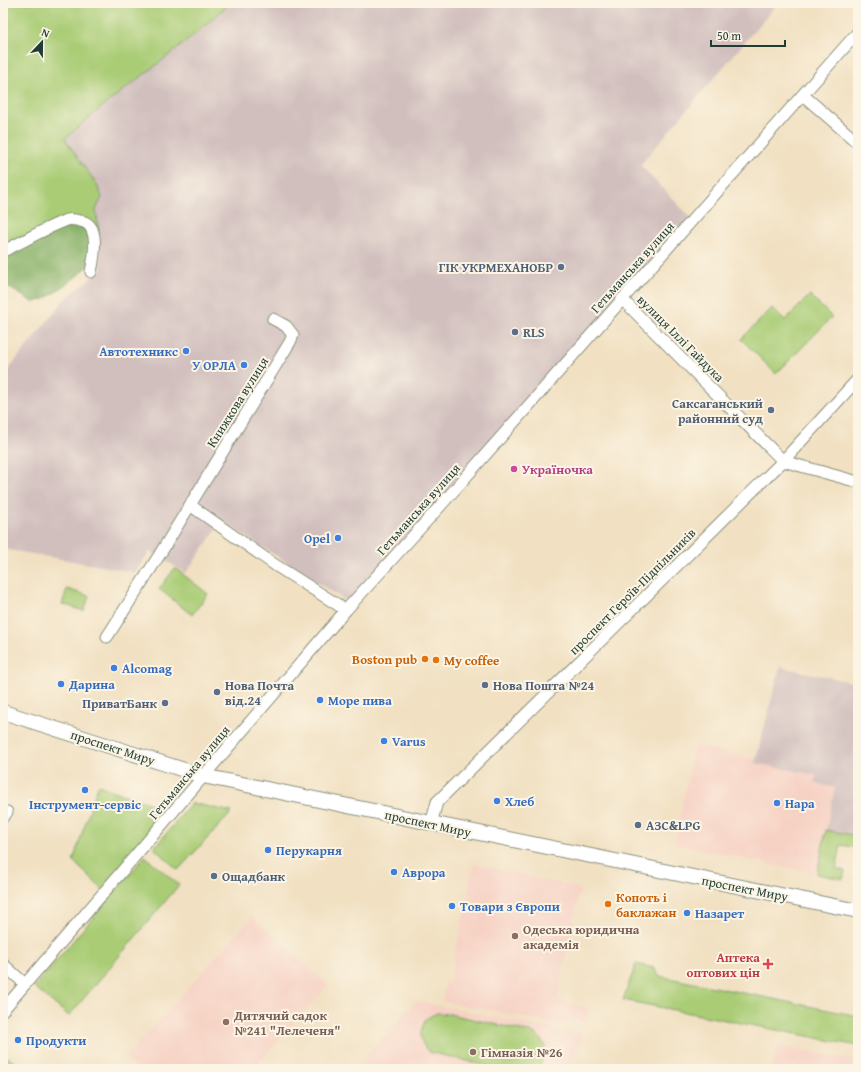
<svg xmlns="http://www.w3.org/2000/svg" width="861" height="1072" viewBox="0 0 861 1072" font-family="'Gentium Book Plus',serif">
  <style>
    .built { fill: #f6d2c4 }
    .industrial { fill: #d1bfbe }
    .green { fill: #a9cc75; stroke: #648454 }
    .forest { fill: #86b066; stroke: #52764d }
    .lines { fill: none; stroke-linecap: round; stroke-linejoin: round }
    .minor-casing { stroke: #888e7a; stroke-width: 13 }
    .major-casing { stroke: #888e7a; stroke-width: 16 }
    .minor { stroke: #fff; stroke-width: 11 }
    .major { stroke: #fff; stroke-width: 14 }
    .service-dot { fill: #5c6f8a; stroke: #fcf5e5; stroke-width: 1.5 }
    .shop-dot { fill: #3f7fe0; stroke: #fcf5e5; stroke-width: 1.5 }
    .hotel-dot { fill: #d1479c; stroke: #fcf5e5; stroke-width: 1.5 }
    .food-dot { fill: #e8710a; stroke: #fcf5e5; stroke-width: 1.5 }
    .education-dot { fill: #8d6e63; stroke: #fcf5e5; stroke-width: 1.5 }
    .health-dot { fill: #e0444e; stroke: #fcf5e5; stroke-width: 1.5 }
    .labels { text-anchor: middle; stroke-width: 4; stroke-linejoin: round; paint-order: stroke }
    .service-label { font-size: 13px; font-weight: bold; fill: #4e5e75; stroke: #fcf5e5; text-anchor: start }
    .street-label { font-size: 13px; fill: #1f3d34; stroke: #fcf5e5 }
    .shop-label { font-size: 13px; font-weight: bold; fill: #366cbe; stroke: #fcf5e5; text-anchor: start }
    .hotel-label { font-size: 13px; font-weight: bold; fill: #b23c85; stroke: #fcf5e5; text-anchor: start }
    .food-label { font-size: 13px; font-weight: bold; fill: #c56008; stroke: #fcf5e5; text-anchor: start }
    .education-label { font-size: 13px; font-weight: bold; fill: #785e54; stroke: #fcf5e5; text-anchor: start }
    .health-label { font-size: 13px; font-weight: bold; fill: #be3a42; stroke: #fcf5e5; text-anchor: end }
  </style>
  <rect width="100%" height="100%" fill="#fcf5e5"/>
  <filter id="ink" filterUnits="userSpaceOnUse"><feTurbulence type="fractalNoise" baseFrequency=".025" numOctaves="2"/><feDisplacementMap in="SourceGraphic" scale="8" xChannelSelector="R" yChannelSelector="G"/><feConvolveMatrix kernelMatrix="1 2 1 2 8 2 1 2 1" color-interpolation-filters="sRGB"/></filter>
  <filter id="wash" filterUnits="userSpaceOnUse"><feTurbulence type="fractalNoise" baseFrequency=".012" numOctaves="4" result="noise"/><feDisplacementMap in="SourceGraphic" scale="16" xChannelSelector="R" yChannelSelector="G"/><feGaussianBlur stdDeviation="0.9" result="paint"/><feColorMatrix in="noise" values="0 0 0 0 0 0 0 0 0 0 0 0 0 0 0 0 0 1.4 0 .05"/><feComposite in="paint" operator="in"/></filter>
  <g filter="url(#wash)">
    <rect width="100%" height="100%" fill="#f1e0c1"/>
    <path class="built" d="M694,746L756,759V763L816,775L815,783L835,788L817,874L674,844Z
      M474,864L580,888L557,1000L589,1008L586,1022L568,1018L567,1026L442,1001L445,983L449,984Z
      M252,917L328,985L253,1069H137L125,1058Z
      M416,1001L584,1035L568,1069H354Z
      M777,1045L858,1061V1069H772Z"/>
    <path class="industrial" d="M230,3H778L640,165L693,220L351,604L222,521L186,573L150,551L135,572L3,549V376L66,298L101,270L96,210L97,185L65,139L91,115L203,29Z
      M780,667L852,682L858,681V836L826,830L835,788L815,783L816,775L755,763Z"/>
    <path class="green" d="M3,3H230C179,53 117,90 65,139L97,185L102,197L96,210L99,235L3,247Z
      M810,295L832,317L776,374L741,339L772,308L785,320Z
      M175,568L208,594L192,615L159,589Z
      M67,589L89,596L84,611L62,604Z
      M98,785L173,812L105,892L73,861Z
      M192,803L232,812L178,870L154,848Z
      M826,830L858,836V848L841,845L836,869L845,871L843,879L817,874Z
      M145,856L179,885L69,1016L34,987Z
      M636,964L654,968L659,976L858,1016V1046L623,1000Z
      M437,1013L450,1014L534,1033C549,1043 547,1055 538,1069H501L429,1052C418,1041 419,1030 427,1018Z
      M3,1053L16,1064L11,1069H3Z"/>
    <path class="forest" d="M80,224C91,233 96,258 85,269C79,275 49,298 42,300C39,301 36,302 33,302L3,284V260L22,245L64,225Z"/>
  </g>
  <g filter="url(#ink)">
    <g class="lines">
      <g class="minor-casing">
        <path id="minor" d="M803,95L858,143
          M3,251C23,242 47,227 67,220C71,219 76,220 80,221C101,223 94,258 91,272
          M622,299L783,461L858,482
          M190,505L275,565L346,610
          M107,637L160,554L290,342L293,335L286,326L273,319
          M3,817L7,812
          M431,824L437,802L783,461L858,379
          M3,964L25,984
          M3,1010L346,610L442,504L858,32"/>
      </g>
      <g class="major-casing">
        <path id="major" d="M3,712L203,776L858,911"/>
      </g>
      <use href="#minor" class="minor"/>
      <use href="#major" class="major"/>
    </g>
  </g>
  <g class="service-dot">
    <circle cx="561" cy="267" r="4"/>
    <circle cx="515" cy="332" r="4"/>
    <circle cx="771" cy="410" r="4"/>
    <circle cx="485" cy="685" r="4"/>
    <circle cx="217" cy="692" r="4"/>
    <circle cx="165" cy="703" r="4"/>
    <circle cx="638" cy="825" r="4"/>
    <circle cx="214" cy="876" r="4"/>
  </g>
  <g class="shop-dot">
    <circle cx="186" cy="351" r="4"/>
    <circle cx="244" cy="365" r="4"/>
    <circle cx="338" cy="538" r="4"/>
    <circle cx="114" cy="668" r="4"/>
    <circle cx="61" cy="684" r="4"/>
    <circle cx="320" cy="700" r="4"/>
    <circle cx="384" cy="741" r="4"/>
    <circle cx="85" cy="790" r="4"/>
    <circle cx="497" cy="801" r="4"/>
    <circle cx="777" cy="803" r="4"/>
    <circle cx="268" cy="850" r="4"/>
    <circle cx="394" cy="872" r="4"/>
    <circle cx="452" cy="906" r="4"/>
    <circle cx="687" cy="913" r="4"/>
    <circle cx="18" cy="1040" r="4"/>
  </g>
  <circle class="hotel-dot" cx="514" cy="469" r="4"/>
  <g class="food-dot">
    <circle cx="425" cy="659" r="4"/>
    <circle cx="436" cy="660" r="4"/>
    <circle cx="608" cy="904" r="4"/>
  </g>
  <g class="education-dot">
    <circle cx="515" cy="936" r="4"/>
    <circle cx="226" cy="1022" r="4"/>
    <circle cx="473" cy="1052" r="4"/>
  </g>
  <path class="health-dot" d="M766 958h4v4h4v4h-4v4h-4v-4h-4v-4h4z"/>
  <g class="labels">
    <g class="service-label">
      <text x="553" y="272" text-anchor="end">ГІК УКРМЕХАНОБР</text>
      <text x="523" y="337">RLS</text>
      <text x="763" y="408" text-anchor="end">Саксаганський<tspan x="763" dy="15">районний суд</tspan></text>
      <text x="225" y="690">Нова Почта<tspan x="225" dy="15">від.24</tspan></text>
      <text x="493" y="690">Нова Пошта №24</text>
      <text x="157" y="708" text-anchor="end">ПриватБанк</text>
      <text x="646" y="830">АЗС&amp;LPG</text>
      <text x="222" y="881">Ощадбанк</text>
    </g>
    <g class="street-label">
      <text transform="translate(632 267) rotate(-48)" y="5">Гетьманська вулиця</text>
      <text transform="translate(681 338) rotate(45)" y="5">вулиця Іллі Гайдука</text>
      <text transform="translate(237 402) rotate(-58)" y="5">Книжкова вулиця</text>
      <text transform="translate(418 509) rotate(-48)" y="5">Гетьманська вулиця</text>
      <text transform="translate(632 591) rotate(-45)" y="5">проспект Героїв-Підпільників</text>
      <text transform="translate(113 747) rotate(18)" y="5">проспект Миру</text>
      <text transform="translate(189 772) rotate(-50)" y="5">Гетьманська вулиця</text>
      <text transform="translate(428 823) rotate(12)" y="5">проспект Миру</text>
      <text transform="translate(745 888) rotate(11)" y="5">проспект Миру</text>
    </g>
    <g class="shop-label">
      <text x="178" y="356" text-anchor="end">Автотехникс</text>
      <text x="236" y="370" text-anchor="end">У ОРЛА</text>
      <text x="330" y="543" text-anchor="end">Opel</text>
      <text x="122" y="673">Alcomag</text>
      <text x="69" y="689">Дарина</text>
      <text x="328" y="705">Море пива</text>
      <text x="392" y="746">Varus</text>
      <text x="505" y="806">Хлеб</text>
      <text x="785" y="808">Нара</text>
      <text x="85" y="809" text-anchor="middle">Інструмент-сервіс</text>
      <text x="276" y="855">Перукарня</text>
      <text x="402" y="877">Аврора</text>
      <text x="460" y="911">Товари з Європи</text>
      <text x="695" y="918">Назарет</text>
      <text x="26" y="1045">Продукти</text>
    </g>
    <g class="hotel-label">
      <text x="522" y="474">Україночка</text>
    </g>
    <g class="food-label">
      <text x="417" y="664" text-anchor="end">Boston pub</text>
      <text x="444" y="665">My coffee</text>
      <text x="616" y="902">Копоть і<tspan x="616" dy="15">баклажан</tspan></text>
    </g>
    <g class="education-label">
      <text x="523" y="934">Одеська юридична<tspan x="523" dy="15">академія</tspan></text>
      <text x="234" y="1020">Дитячий садок<tspan x="234" dy="15">№241 "Лелеченя"</tspan></text>
      <text x="481" y="1057">Гімназія №26</text>
    </g>
    <g class="health-label">
      <text x="760" y="962">Аптека<tspan x="760" dy="15">оптових цін</tspan></text>
    </g>
  </g>
  <rect width="861" height="1072" fill="none" stroke="#fcf5e5" stroke-width="16"/>
  <g transform="translate(42 42) rotate(22)" stroke="#fcf5e5" stroke-width="3" paint-order="stroke">
  <path d="M0-3L7 15L0 10L-7 15Z" fill="#1f3d34"/>
  <text y="-6" font-size="11" font-weight="bold" text-anchor="middle" fill="#1f3d34">N</text>
  </g>
  <path d="M711 40v6h74v-6" fill="none" stroke="#1f3d34" stroke-width="2"/>
  <text x="717" y="40" font-size="12" fill="#1f3d34" stroke="#fcf5e5" stroke-width="3" paint-order="stroke">50 m</text>
</svg>
